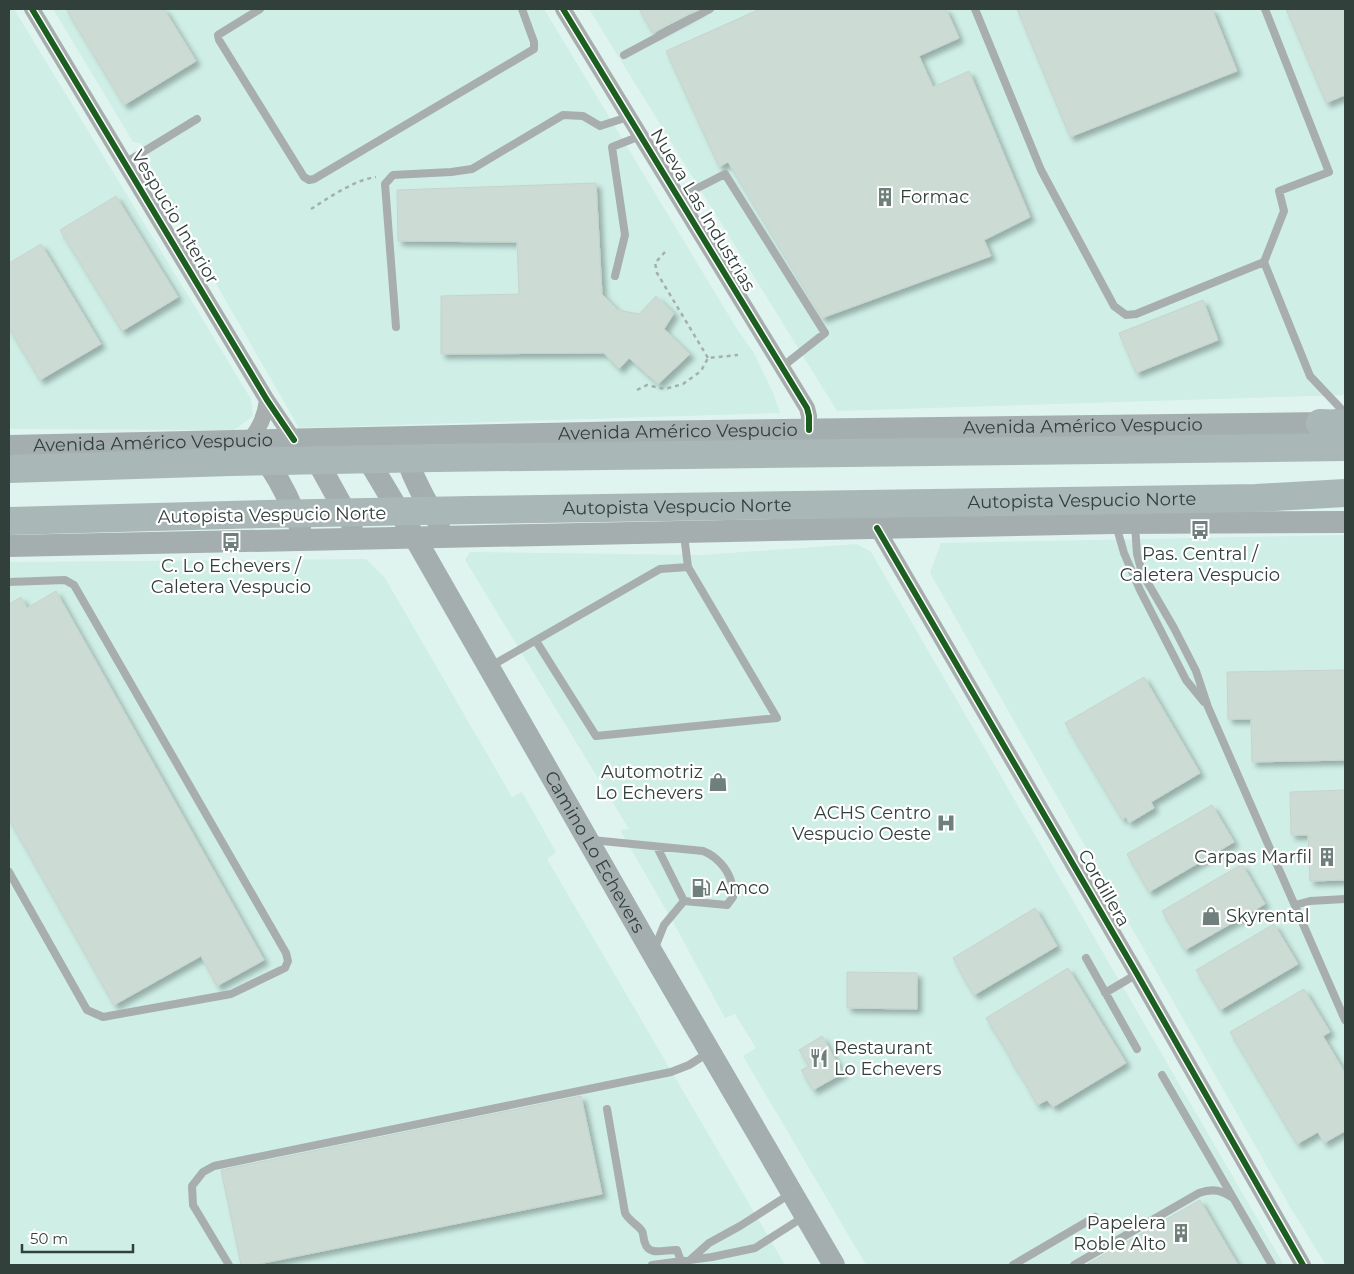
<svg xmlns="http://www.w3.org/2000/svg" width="1354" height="1274" viewBox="0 0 1354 1274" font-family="Montserrat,sans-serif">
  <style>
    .built { fill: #ceeee6 }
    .building { fill: #cddbd5; stroke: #c7d4cd; filter: url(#shadow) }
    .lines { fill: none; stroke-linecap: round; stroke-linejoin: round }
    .path { stroke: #a6afae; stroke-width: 2.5; stroke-dasharray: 4 4; stroke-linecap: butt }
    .service { stroke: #a8aeae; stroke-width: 8 }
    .minor { stroke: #a8aeae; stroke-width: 16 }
    .secondary { stroke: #a4aeae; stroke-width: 22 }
    .motorway { stroke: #a9b8b6; stroke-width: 28 }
    .motorway-bridge { stroke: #a9b8b6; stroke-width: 28 }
    .cycleway-casing { stroke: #fff; stroke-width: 9 }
    .cycleway { stroke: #1b5e20; stroke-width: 6 }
    .labels { text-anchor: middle; stroke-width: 4.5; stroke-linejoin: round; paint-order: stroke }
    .poi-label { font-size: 18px; fill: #32403c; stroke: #fff; text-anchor: start }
    .street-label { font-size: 18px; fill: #32403c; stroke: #fff }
  </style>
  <defs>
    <filter id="shadow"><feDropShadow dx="4.5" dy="4.5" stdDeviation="2.5" flood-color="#0004"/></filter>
  </defs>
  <rect width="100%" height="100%" fill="#e0f4ef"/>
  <path class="built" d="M9,9H14L251,399L253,416L234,430L9,429Z
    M53,9H544L737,329L754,353L774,395L780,413L299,428L149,167L151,160L141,143L133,142Z
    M589,9H1345V395L837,411Z
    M1345,535V1265H1326L1290,1207L930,573L941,543Z
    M857,544L871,552L1284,1265H866L743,1056L756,1048L735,1014L725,1018L673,922L620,830L629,829L465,560L470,552L701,555Z
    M366,559L385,578L512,797L522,792L556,852L547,859L785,1265H9V562Z"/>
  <path class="building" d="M66,9H164L196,61L124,105Z
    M639,9H699L653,33Z
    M760,9H946L959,38L919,56L933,87L969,71L1030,217L984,240L991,256L822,318L728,162L719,167L666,51Z
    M1017,9H1212L1237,71L1070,137Z
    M1286,9H1345V95L1326,103Z
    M596,183L602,294L618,310L639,314L656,296L674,313L664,329L690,354L658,384L629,358L619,369L604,353L441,354V296L519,294L517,242L398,241L397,190Z
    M116,196L178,297L122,331L60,230Z
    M41,244L101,344L40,380L9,328V263Z
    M1203,300L1218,340L1136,373L1119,333Z
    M56,591L264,960L217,986L201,956L114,1005L9,819V604L21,597L27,608Z
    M1345,670V760L1252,762L1251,719H1228L1227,672Z
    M1144,677L1200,773L1151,802L1154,808L1129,823L1126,817L1122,819L1065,723Z
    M1345,790V880L1310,881L1308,835H1291L1290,792Z
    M1212,805L1234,842L1149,892L1127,854Z
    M1242,864L1265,904L1185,950L1162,911Z
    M1035,908L1057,946L974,995L962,975L953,958Z
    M1274,924L1298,964L1220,1010L1196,970Z
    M1068,968L1126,1063L1053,1107L1047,1100L1037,1105L1024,1081L1013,1064L1006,1050L986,1018Z
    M847,972L917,973V1009L847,1008Z
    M1304,989L1330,1032L1323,1036L1345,1073V1131L1324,1143L1318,1132L1297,1144L1230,1032Z
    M822,1036L843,1073L813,1090L801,1070L809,1066L799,1050Z
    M581,1096L602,1194L254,1265H241L221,1170Z
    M1200,1200L1238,1265H1086Z"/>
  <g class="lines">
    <path class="path" d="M311,209C330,197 354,180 376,177
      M665,252L655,263L657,273L708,358
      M637,390L647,385L665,389L683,384L701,371L708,358L738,355"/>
    <path class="service" d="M260,9L218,35L219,40L304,177L309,180L314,179L534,49V42L522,9
      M975,9L1041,170L1114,306L1126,315L1136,314L1264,262
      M1265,9L1329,172L1279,191L1284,211L1264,262L1310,376L1345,413
      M624,55L710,9
      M125,163L197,119
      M678,198L725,174L825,333L782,367
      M615,276L625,235L612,147L640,136
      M396,327L385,184L393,175L451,172L472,169L563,115L583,116L600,126L628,117
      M1116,525L1124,553L1140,590L1186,680L1204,702
      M1135,525L1137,554L1142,573L1174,628L1196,671L1208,707L1345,1020
      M9,582L65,580L74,585L286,953L288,961L285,968L231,994L103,1017L87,1010L9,872
      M536,641L596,736L777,718L688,567
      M491,666L660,569L688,567L684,535
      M592,840L703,851C716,856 727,868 731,881C733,886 733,892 733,897L727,905L684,901L664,925L654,950
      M657,847L684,901
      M1295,905L1310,901L1345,899
      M1086,958L1137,1049
      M1105,993L1137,974
      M1162,1075L1272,1265
      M607,1109L625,1213C629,1221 637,1224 642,1231C644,1235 643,1239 645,1243C649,1257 666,1249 677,1250L681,1261
      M690,1260L709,1243L740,1226L790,1194
      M229,1265L193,1205L192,1186L203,1172L214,1166L671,1072L689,1065L708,1053
      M652,1265L712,1257L755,1248L805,1216
      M1013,1265L1095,1217
      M1074,1265L1199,1193C1210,1189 1221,1189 1231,1197"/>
    <path class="minor" d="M32,9L267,400L294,440
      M563,9L769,346L807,408L809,416V430
      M250,440C260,427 265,416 267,400
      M877,528L1137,974L1303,1265"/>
    <g class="secondary">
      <path d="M402,444C410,472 423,498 439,523"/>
      <path id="s1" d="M9,446L635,432L1320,423L1337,420"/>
      <path id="s2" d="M360,446L415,538L653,954L834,1265"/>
      <path d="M310,448L352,524"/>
      <path d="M258,450C276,472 290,500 300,527"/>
      <path d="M9,546L1115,523L1345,522"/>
    </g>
    <g class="motorway">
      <path d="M1320,423L1345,424"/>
      <path d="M436,458L1345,447"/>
      <path d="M9,469L231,462"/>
      <path id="s3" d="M471,510L1256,498L1345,493"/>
      <path d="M9,521L266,514"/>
    </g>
    <path class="motorway-bridge" d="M231,462L436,458
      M266,514L471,510"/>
    <g class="cycleway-casing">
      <path id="cycleway" d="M32,9L267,400L294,440
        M563,9L769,346L807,408L809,416V430
        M877,528L1137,974L1303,1265"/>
    </g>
    <use href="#cycleway" class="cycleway"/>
  </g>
  <defs>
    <g id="building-bare" transform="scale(1.5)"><path d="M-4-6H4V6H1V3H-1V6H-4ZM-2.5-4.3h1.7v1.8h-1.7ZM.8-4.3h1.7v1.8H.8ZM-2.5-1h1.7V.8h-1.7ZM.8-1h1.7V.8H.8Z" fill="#6f7f7b" stroke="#fff" stroke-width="2.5" paint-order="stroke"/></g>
    <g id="bus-bare" transform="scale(1.5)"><path d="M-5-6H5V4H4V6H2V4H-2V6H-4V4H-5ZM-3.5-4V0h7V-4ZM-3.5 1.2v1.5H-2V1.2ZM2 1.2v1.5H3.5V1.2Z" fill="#6f7f7b" stroke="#fff" stroke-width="2.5" paint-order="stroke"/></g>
    <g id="shop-bare" transform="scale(1.5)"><path d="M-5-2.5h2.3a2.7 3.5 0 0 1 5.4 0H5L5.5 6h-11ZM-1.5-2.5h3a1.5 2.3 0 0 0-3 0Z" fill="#6f7f7b" stroke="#fff" stroke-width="2.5" paint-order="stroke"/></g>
    <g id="hospital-bare" transform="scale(1.5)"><path d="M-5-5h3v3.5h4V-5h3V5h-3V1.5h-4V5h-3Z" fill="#6f7f7b" stroke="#fff" stroke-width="2.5" paint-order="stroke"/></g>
    <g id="fuel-bare" transform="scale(1.5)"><path d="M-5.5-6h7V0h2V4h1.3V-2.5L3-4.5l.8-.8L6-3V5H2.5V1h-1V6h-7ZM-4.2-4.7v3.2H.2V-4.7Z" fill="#6f7f7b" stroke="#fff" stroke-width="2.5" paint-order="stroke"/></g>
    <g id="restaurant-bare" transform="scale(1.5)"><path d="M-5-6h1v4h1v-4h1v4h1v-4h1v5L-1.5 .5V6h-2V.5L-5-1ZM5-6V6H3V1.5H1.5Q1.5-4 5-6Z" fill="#6f7f7b" stroke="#fff" stroke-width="2.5" paint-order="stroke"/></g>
  </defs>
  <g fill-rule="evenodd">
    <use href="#building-bare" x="885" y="197"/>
    <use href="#bus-bare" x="1200" y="530"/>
    <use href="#bus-bare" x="231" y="542"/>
    <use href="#shop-bare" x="718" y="782"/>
    <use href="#hospital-bare" x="946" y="823"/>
    <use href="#building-bare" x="1327" y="857"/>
    <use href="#fuel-bare" x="701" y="888"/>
    <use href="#shop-bare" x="1211" y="916"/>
    <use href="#restaurant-bare" x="819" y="1058"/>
    <use href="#building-bare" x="1181" y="1233"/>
  </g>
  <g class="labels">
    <g class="poi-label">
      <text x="900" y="203">Formac</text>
      <text x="1200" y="560" text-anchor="middle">Pas. Central /<tspan x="1200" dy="21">Caletera Vespucio</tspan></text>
      <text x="231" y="572" text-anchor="middle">C. Lo Echevers /<tspan x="231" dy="21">Caletera Vespucio</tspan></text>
      <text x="703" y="778" text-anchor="end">Automotriz<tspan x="703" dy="21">Lo Echevers</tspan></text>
      <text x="931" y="819" text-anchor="end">ACHS Centro<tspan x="931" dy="21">Vespucio Oeste</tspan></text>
      <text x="1312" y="863" text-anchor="end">Carpas Marfil</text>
      <text x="716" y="894">Amco</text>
      <text x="1226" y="922">Skyrental</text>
      <text x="834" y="1054">Restaurant<tspan x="834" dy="21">Lo Echevers</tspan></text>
      <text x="1166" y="1229" text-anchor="end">Papelera<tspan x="1166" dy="21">Roble Alto</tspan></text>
    </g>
    <g class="street-label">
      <text transform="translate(703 210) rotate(59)" y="6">Nueva Las Industrias</text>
      <text transform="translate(175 217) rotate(59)" y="6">Vespucio Interior</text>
      <text dy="6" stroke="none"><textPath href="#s1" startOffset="1074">Avenida Américo Vespucio</textPath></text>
      <text dy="6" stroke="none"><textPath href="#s1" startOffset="669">Avenida Américo Vespucio</textPath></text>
      <text dy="6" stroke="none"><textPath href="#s1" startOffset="144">Avenida Américo Vespucio</textPath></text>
      <text dy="6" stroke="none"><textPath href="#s3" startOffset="611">Autopista Vespucio Norte</textPath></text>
      <text dy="6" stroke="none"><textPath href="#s3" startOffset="206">Autopista Vespucio Norte</textPath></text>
      <text transform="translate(272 515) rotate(-1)" y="6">Autopista Vespucio Norte</text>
      <text dy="6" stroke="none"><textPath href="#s2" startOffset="469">Camino Lo Echevers</textPath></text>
      <text transform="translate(1104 888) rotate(60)" y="6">Cordillera</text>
    </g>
  </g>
  <rect width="1354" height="1274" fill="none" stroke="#32403c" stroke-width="20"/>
  <path d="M22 1244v8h111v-8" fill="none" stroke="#32403c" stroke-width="2.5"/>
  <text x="30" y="1244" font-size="15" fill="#32403c" stroke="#ffffff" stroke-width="4" paint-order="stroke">50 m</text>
</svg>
